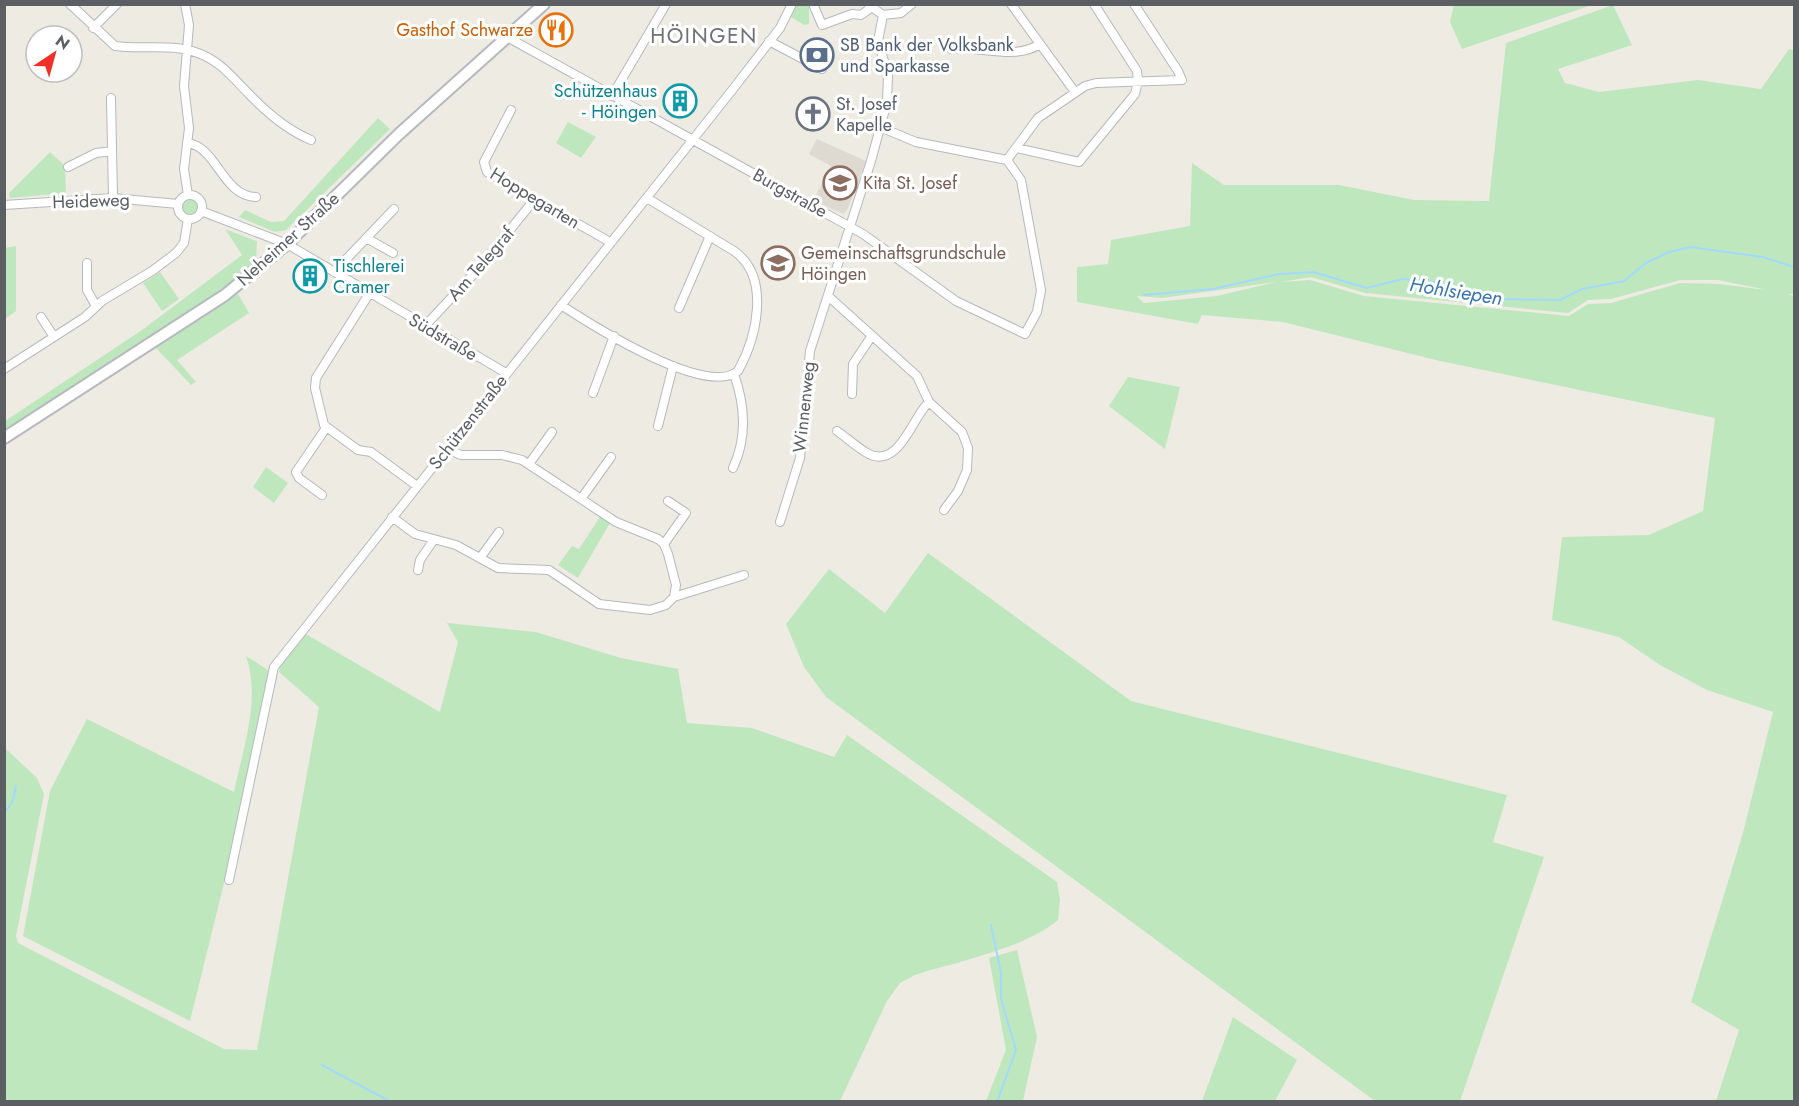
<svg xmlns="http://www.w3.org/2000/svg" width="1799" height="1106" viewBox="0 0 1799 1106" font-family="Jost,sans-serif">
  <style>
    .education { fill: #dfdad1 }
    .green { fill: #bfe7be; fill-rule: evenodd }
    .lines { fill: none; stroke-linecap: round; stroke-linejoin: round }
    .stream { stroke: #a2daff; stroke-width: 2 }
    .street-casing { stroke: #b5b9be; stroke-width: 10 }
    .secondary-casing { stroke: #b6bac0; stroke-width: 14 }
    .street { stroke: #fff; stroke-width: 8 }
    .secondary { stroke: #fff; stroke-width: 10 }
    .labels { text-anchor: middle; stroke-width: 6; stroke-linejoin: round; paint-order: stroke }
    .food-label { font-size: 18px; fill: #c56008; stroke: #fff; text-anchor: end }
    .service-label { font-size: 18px; fill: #4e5e75; stroke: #fff; text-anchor: start }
    .culture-label { font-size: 18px; fill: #0d838f; stroke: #fff; text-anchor: end }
    .worship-label { font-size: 18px; fill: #5b616d; stroke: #fff; text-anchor: start }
    .education-label { font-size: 18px; fill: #785e54; stroke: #fff; text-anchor: start }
    .street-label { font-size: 18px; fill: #5b5f64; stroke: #fff }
    .water-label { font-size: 20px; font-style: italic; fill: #3875ad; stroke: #fff }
    .quarter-label { font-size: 21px; letter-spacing: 1.5px; fill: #6c7176; stroke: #fff }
  </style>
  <rect width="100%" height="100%" fill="#eeebe3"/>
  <path class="education" d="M817,139L866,161L848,208L844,214L813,201L831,166L809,154Z"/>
  <path class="green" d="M797,5H809V24L804,25L791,17Z
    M1454,5V4L1592,5L1462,49L1450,22Z
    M1613,5L1632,45L1558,69L1565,83L1599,92L1698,80L1761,89L1789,49L1794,50V294H1788L1794,296V1101H1716L1739,1030L1691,1002L1743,833L1773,712L1707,690L1660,665L1619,637L1552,620L1562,537L1649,535L1703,511L1715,418L1440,361L1283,322L1202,315L1198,324L1077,302V267L1108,264L1111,240L1190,226L1192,163L1224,185H1339L1414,200L1489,201L1506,43ZM1311,277L1365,293L1568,313L1588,300L1611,299L1680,280H1718L1767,290L1719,284L1680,283L1611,303L1588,304L1569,316L1364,296L1310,280L1281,282ZM1276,282L1217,296L1144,303L1137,296L1162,298Z
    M378,118L390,129L286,230L275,232L239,217L245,210L271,222L284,221Z
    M568,122L596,137L581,158L556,143Z
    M50,152L65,166L66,193L10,198L9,193Z
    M182 207a8 8 0 1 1 16 0a8 8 0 1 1-16 0Z
    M225,229L257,241L256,262L218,294L5,434V421L142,330L242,255Z
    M16,246V311L5,319V248Z
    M160,272L179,299L162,311L143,283Z
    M238,294L249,313L177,360L196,382L191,385L155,347Z
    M1128,377L1180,387L1165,449L1109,406Z
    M266,467L288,483L274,503L253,487Z
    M600,517L610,523L578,578L558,565L572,546L579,549Z
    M928,553L1131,701L1507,795L1493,842L1544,857L1460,1101H1375L826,697L804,667L786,624L829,569L885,613Z
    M447,623L536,632L621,658L678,669L687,723L752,728L834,757L847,735L1057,882L1060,900L1058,920C1023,949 959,961 915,975L900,983L887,1001L840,1101H5L4,747L37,778L44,794L16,936L18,943L224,1049L257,1050L319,707L279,672L281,662L304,633L440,712L458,642Z
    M246,656L268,670L267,682L225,879L190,1021L23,936L50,791L87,719L234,792C243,747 261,701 246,656Z
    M1017,950L1037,1037L1023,1101H986L1006,1050L989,958Z
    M1233,1017L1297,1060L1275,1101H1202Z"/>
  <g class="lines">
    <path class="stream" d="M1144,295L1213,289L1279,274L1313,272L1367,288L1402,279L1414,280L1434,282L1498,299L1560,300L1582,289L1624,281L1646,263L1669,252L1690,247L1763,257L1794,267
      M4,813L12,803L16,786
      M991,925L1001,973V999L1016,1050L997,1102
      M322,1065L391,1102"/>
    <g class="street-casing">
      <path id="street" d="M70,4L115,46C143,50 171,43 198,53C220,61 232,77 248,93C266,112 287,130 311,140
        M185,4L189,25L184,86L189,128L184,169L188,195
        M813,4L822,25L852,14L861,15L872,7
        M1011,4L1075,92
        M869,5L883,15L901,13L912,4
        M93,28L117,4
        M507,37L863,234L956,301L1025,334L1037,312L1041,290L1021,180L1007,160L916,142L880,127
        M769,41L822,69
        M951,49C981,45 1014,61 1040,44
        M612,96L666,4
        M111,98L113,198
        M511,110L484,162L487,172L610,242
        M187,143C217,146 222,196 256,197
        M1016,148L1079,162L1135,94L1138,81L1137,71L1094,4
        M1007,160L1038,118L1085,86L1096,83L1182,80L1178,71L1134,4
        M68,167L96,153L112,151
        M178 207a12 12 0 1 1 24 0a12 12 0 1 1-24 0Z
        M4,205L113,198L178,204
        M201,211L287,244L506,373
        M368,239L393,253
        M87,263V290L96,306
        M334,272L394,209
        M369,294L316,378L315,388L324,425L358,450L371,452L417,486
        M828,296L917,376L929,402L962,432L968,448L967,470L958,491L944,510
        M561,305C590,324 706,398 738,371C757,337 771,277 734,251L647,198
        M679,308L710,236
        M41,317L54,337
        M425,326L480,267L534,200
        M4,369L85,317L102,301L152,271L176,253L184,243L188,219
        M593,393L614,336
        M852,394L853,364L871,337
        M658,426L673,366
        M837,431C847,438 857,447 867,453C899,471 912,417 929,402
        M529,464L552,432
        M733,468C747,438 745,405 734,374
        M322,495L299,478L296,472L326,428
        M581,499L611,457
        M392,517L415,534L456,545L498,568L549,570L599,604L650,610L666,605L674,597L676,585L668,554L664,544L658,539L616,522L522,460L502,455H461L447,449
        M780,522L800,458L810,351L871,161L887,102L888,75L878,41L883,15
        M664,544L686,513L668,501
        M480,558L499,532
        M418,570L420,560L433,541
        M674,597L744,575
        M229,880L274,667L733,89L780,28L792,4"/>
    </g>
    <g class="secondary-casing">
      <path id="secondary" d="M4,438L225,295L287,244L399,134L544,4"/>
    </g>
    <use href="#street" class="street"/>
    <use href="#secondary" class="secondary"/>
  </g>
  <defs>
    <g id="restaurant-ring" transform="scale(1.725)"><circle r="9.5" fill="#fff" stroke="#e8710a" stroke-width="1.5"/><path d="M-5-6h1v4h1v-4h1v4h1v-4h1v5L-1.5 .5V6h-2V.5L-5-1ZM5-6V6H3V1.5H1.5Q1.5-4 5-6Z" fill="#e8710a"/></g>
    <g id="bank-ring" transform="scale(1.725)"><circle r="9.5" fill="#fff" stroke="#5c6f8a" stroke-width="1.5"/><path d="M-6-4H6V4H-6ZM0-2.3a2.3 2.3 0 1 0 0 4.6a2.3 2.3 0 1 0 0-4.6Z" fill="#5c6f8a"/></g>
    <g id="building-ring" transform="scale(1.725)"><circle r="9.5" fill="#fff" stroke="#0f9aa8" stroke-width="1.5"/><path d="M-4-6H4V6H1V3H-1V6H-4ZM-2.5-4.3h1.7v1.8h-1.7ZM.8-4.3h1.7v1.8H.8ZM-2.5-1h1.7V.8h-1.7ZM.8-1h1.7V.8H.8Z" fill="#0f9aa8"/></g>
    <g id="church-ring" transform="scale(1.725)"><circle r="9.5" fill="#fff" stroke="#6b7280" stroke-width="1.5"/><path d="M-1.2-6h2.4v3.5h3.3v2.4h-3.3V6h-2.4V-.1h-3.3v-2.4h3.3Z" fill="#6b7280"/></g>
    <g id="school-ring" transform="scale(1.725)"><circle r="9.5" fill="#fff" stroke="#8d6e63" stroke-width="1.5"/><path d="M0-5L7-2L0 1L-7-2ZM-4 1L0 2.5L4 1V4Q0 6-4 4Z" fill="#8d6e63"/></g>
  </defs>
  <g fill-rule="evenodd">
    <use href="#restaurant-ring" x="556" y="30"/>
    <use href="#bank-ring" x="817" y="55"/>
    <use href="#building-ring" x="680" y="101"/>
    <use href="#church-ring" x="813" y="114"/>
    <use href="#school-ring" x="840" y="183"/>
    <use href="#school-ring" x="778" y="263"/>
    <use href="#building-ring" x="310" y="276"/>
  </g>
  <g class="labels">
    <g class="food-label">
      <text x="533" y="36">Gasthof Schwarze</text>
    </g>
    <g class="service-label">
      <text x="840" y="51">SB Bank der Volksbank<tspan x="840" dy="21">und Sparkasse</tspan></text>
    </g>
    <g class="culture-label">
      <text x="657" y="97">Schützenhaus<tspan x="657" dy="21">- Höingen</tspan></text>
      <text x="333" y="272" text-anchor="start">Tischlerei<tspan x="333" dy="21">Cramer</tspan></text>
    </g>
    <g class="worship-label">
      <text x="836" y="110">St. Josef<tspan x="836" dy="21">Kapelle</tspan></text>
    </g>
    <g class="education-label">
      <text x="863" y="189">Kita St. Josef</text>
      <text x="801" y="259">Gemeinschaftsgrundschule<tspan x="801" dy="21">Höingen</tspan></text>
    </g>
    <g class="street-label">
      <text transform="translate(790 193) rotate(29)" y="6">Burgstraße</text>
      <text transform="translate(535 198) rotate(31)" y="6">Hoppegarten</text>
      <text transform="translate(91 201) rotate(-2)" y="6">Heideweg</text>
      <text transform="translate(288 239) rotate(-42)" y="6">Neheimer Straße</text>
      <text transform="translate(481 264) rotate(-49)" y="6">Am Telegraf</text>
      <text transform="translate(443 337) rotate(30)" y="6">Südstraße</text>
      <text transform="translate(804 407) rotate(-84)" y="6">Winnenweg</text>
      <text transform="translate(468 422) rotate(-52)" y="6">Schützenstraße</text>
    </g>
    <g class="water-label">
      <text transform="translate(1456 291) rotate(9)" y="7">Hohlsiepen</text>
    </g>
    <g class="quarter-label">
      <text x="704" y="43">HÖINGEN</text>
    </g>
  </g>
  <rect width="1799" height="1106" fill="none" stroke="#5b5f64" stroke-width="12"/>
  <g transform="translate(54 54) rotate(36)"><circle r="28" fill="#ffffff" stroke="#bdbfc1" stroke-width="1.5"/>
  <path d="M0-4.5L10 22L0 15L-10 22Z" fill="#f12f26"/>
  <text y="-9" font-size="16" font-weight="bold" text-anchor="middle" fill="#5b5f64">N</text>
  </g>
</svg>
